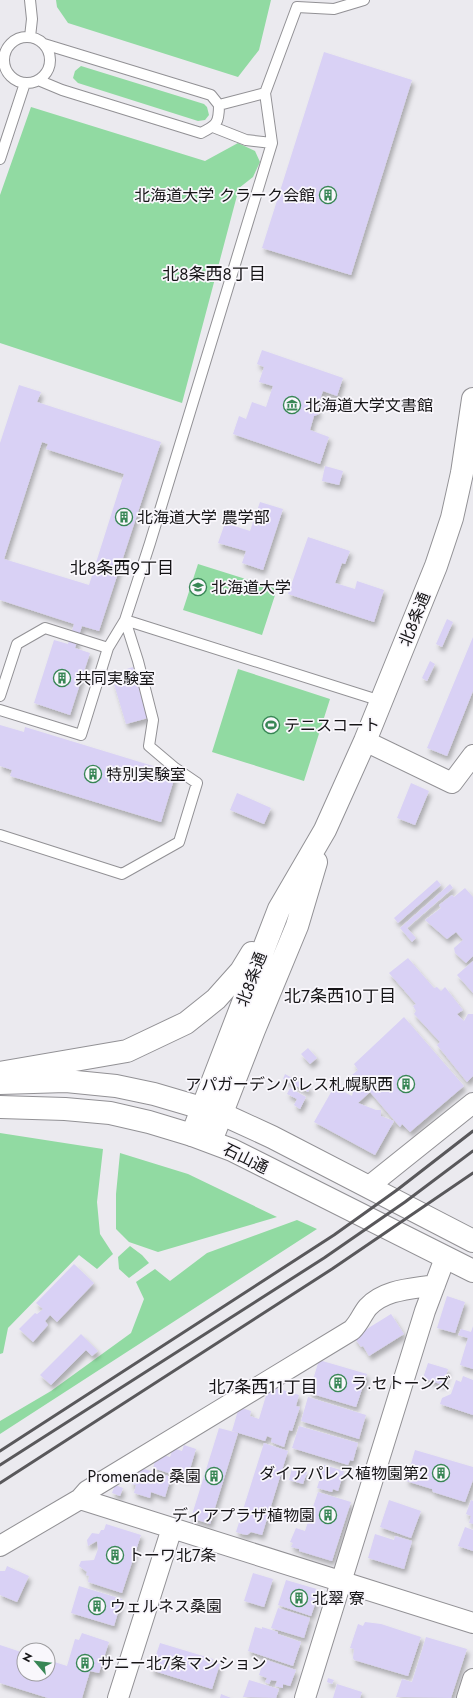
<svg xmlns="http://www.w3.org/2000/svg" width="473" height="1698" viewBox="0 0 473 1698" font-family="Jost,'Noto Sans JP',sans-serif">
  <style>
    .green { fill: #91daa2 }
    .building { fill: #d9d1f5; fill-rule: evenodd; filter: url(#shadow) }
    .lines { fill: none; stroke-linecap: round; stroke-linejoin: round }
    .service-casing { stroke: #929195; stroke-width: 12 }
    .minor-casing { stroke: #929195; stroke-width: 22 }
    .tertiary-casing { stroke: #929195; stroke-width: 24 }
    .secondary-casing { stroke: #929195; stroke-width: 24 }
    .service { stroke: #fff; stroke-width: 10 }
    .minor { stroke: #fff; stroke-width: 20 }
    .tertiary { stroke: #fff; stroke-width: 22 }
    .secondary { stroke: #fff; stroke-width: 22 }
    .rail { stroke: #59585b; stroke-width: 3 }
    .labels { text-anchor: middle; stroke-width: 3.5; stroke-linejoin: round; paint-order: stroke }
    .poi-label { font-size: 16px; fill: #161517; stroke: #f9f7fc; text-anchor: start }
    .street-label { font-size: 16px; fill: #161517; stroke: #f9f7fc }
    .neighbourhood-label { font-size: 17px; fill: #161517; stroke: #f9f7fc }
  </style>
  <defs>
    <filter id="shadow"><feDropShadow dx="2.5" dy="4.5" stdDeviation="2" flood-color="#0004"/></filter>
  </defs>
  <rect width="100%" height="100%" fill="#ebeaef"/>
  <path class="green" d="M56,0H271L259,50L238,77L68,23L57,7Z
    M81,66L204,104L207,107L209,115L205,120L198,121L78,83L73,78L75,71Z
    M31,107L205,161L238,143L255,151L260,162L253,177L239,188L182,403L0,343V195Z
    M198,564L277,589L262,635L183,610Z
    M238,669L330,699L304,781L212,752Z
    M0,1133L103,1149L97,1202L100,1234L113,1254L97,1269L79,1255L8,1328L3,1353L0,1354Z
    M120,1153L188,1174L277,1217L158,1252L129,1242L116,1229V1194Z
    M297,1220L317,1229L0,1434V1421L51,1391L131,1333L144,1299L136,1282L155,1269L170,1281L207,1253Z
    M130,1246L142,1255L149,1263L129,1278L119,1269L118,1257Z"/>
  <path class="building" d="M324,52L412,80L351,275L262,248Z
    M262,350L343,378L337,396L323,391L317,408L319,414L314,416L310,430L329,437L320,464L233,434L239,416L246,419L252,402L266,407L273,386L259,382L264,367L257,364Z
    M19,385L41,392L37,402L161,442L99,631L82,626L75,648L90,653L70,715L34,703L54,640L68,644L74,624L0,600V443ZM42,442L48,444L46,449L124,474L89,585L4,559Z
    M325,466L343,471L339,485L322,481Z
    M260,502L283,509L263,570L242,563L246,551L218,543L225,523L250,531Z
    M308,537L350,551L345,564L342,563L335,583L355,589L357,581L384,590L374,622L288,594Z
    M447,619L453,622L442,647L436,644Z
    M473,637V691L447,756L427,748Z
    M430,661L435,664L427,681L422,678Z
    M133,667L148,718L126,724L111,674Z
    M0,725L24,732L25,727L176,773L161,822L10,776L12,770L0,766Z
    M411,783L429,791L415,825L397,818Z
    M237,793L271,808L264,824L230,810Z
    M437,880L441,885L398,923L394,918Z
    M450,884L453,888L407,928L416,938L412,942L400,928Z
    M465,888L473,897V956L466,963L455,953L454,948L463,940L456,932L447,939L425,920L441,908L439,905L452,895L454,897Z
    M408,958L434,988L437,987L441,991L445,987L463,1010L457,1014L464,1021L468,1014H473V1076L467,1082L437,1045L440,1042L414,1014L416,1011L413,1006L416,1004L389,973Z
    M473,961V993L457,975Z
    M404,1017L464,1086L410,1132L402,1124L400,1127L370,1092L358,1103L376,1110H381V1116L394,1121L375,1155L314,1122L334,1087L352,1096L354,1087L349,1082L354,1076L352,1075L358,1070L354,1064Z
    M308,1048L317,1058L310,1064L301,1054Z
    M285,1074L310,1088L308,1092L283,1079Z
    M290,1088L306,1097L300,1109L294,1105L297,1099L287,1094Z
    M74,1264L94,1283L57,1322L50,1315L45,1321L48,1325L33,1342L19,1329L35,1313L37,1314L43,1309L36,1303Z
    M447,1296L465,1302L455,1333L437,1328Z
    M391,1314L404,1334L369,1356L363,1346L361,1347L354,1337Z
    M473,1326V1369L460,1365L468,1338L458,1335L461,1329L471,1332Z
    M81,1334L98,1351L92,1356L86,1350L51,1385L40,1375Z
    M319,1360L367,1374L356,1407L309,1393Z
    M428,1363L448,1369L443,1385L423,1378Z
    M463,1376L473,1380V1415L440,1404L442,1398L451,1394L456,1380L461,1382Z
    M273,1387L299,1395L296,1406L300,1407L292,1431L289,1430L284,1447L271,1442L272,1438L267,1436L265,1441L232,1431L239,1407L251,1411L250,1416L259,1419L268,1389Z
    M308,1397L366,1415L359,1439L301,1421Z
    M299,1426L358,1443L353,1461L350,1460L348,1465L292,1448Z
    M219,1428L238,1433L210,1524L191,1518Z
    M264,1443L288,1451L262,1535L251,1532L247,1535L242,1534L236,1532Z
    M184,1445L196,1449L187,1479L153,1468L156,1458L161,1459L162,1455L170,1457L173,1448L182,1451Z
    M415,1450L473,1467V1480L465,1502L433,1492L432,1489L406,1481Z
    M324,1465L344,1471L338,1491L333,1489L332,1492L317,1488Z
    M141,1468L171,1477L165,1497L151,1492L150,1498L134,1493L136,1485L131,1484L134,1475L138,1476Z
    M292,1468L307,1472L303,1484L289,1480Z
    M115,1485L123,1488L120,1496L112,1493Z
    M318,1492L351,1502L332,1561L299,1551V1549L291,1547L293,1543L290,1542L296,1528L305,1531Z
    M389,1500L421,1511L411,1538L380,1527Z
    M471,1500L473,1501V1524L469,1523L471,1516L466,1514Z
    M106,1524L141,1535L122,1593L88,1582L89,1576L86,1575L87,1572L79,1566L81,1561L94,1560L98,1549L97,1541L88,1546L87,1540L92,1533L99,1534L101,1530H104Z
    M465,1527L473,1530V1551L458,1546Z
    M375,1534L394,1540L395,1536L412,1541L404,1569L368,1558Z
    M7,1566L29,1576L17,1602L0,1595V1571H5Z
    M253,1573L273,1579L264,1607L244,1601Z
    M286,1580L320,1590L311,1616L278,1605Z
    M79,1586L122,1599L114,1626L71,1613Z
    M278,1608L310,1618L304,1638L271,1628Z
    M365,1622L381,1624L421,1637L408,1676L354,1660L353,1658L354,1649L350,1648L358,1624L363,1626Z
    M255,1627L262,1629V1627L278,1632V1634L301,1642L293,1666L248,1651Z
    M82,1633L109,1642L99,1673L90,1671L82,1698H48L0,1683V1645L24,1653V1674H48V1660L67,1666L75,1639L79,1640Z
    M426,1637L467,1649L451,1698L396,1697L402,1679L412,1682Z
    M160,1643L213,1659L212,1662L220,1664L212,1689L151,1670Z
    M264,1659L296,1670L290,1686L283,1684V1688L275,1686L277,1681L271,1680L269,1684L265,1682L267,1678L259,1675Z
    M328,1678L334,1680L332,1684L327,1682Z
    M249,1680L279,1689L276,1698L243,1697Z
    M337,1684L362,1692L360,1698H333Z
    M221,1694L231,1698H220Z"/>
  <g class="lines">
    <g class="service-casing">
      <path id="service" d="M364,0L334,9L297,7L265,93L272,143L150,543L125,620L381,701
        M30,37L32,19L30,0
        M4 60a23 23 0 1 1 46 0a23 23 0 1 1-46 0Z
        M38,80L62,90L201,133C217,125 219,123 219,105L211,95L44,44
        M219,105L265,93
        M213,127L246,140L272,143
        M0,159L25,83
        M0,696L17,644L45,628L108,648L125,620
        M0,710L81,735L108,648
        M0,835L122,874L179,842L197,783L175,768L149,746L153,720L138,661L125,620"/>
    </g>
    <g class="minor-casing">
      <path id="minor" d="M365,741L452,783L473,755
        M368,1187L473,1103
        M80,1499L473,1623
        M0,1546L80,1499L87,1491L352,1330C360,1322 362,1314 368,1307C385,1289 412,1289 435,1285
        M118,1698L172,1528
        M305,1698L425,1311L445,1258
        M467,1698L473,1679"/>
    </g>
    <g class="tertiary-casing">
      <path id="tertiary" d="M0,1073L127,1051L186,1023L216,999L241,971L252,953
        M192,1135L279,909L325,830L365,741L436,566L452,518L462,473L473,399
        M211,1141L254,1030L297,926L316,862"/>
    </g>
    <g class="secondary-casing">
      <path id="secondary" d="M0,1083L66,1081L116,1086L154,1094L222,1114L272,1137L473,1241
        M0,1107L65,1109L110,1113L149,1122L192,1135L232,1150L473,1271"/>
    </g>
    <use href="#service" class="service"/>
    <use href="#minor" class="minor"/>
    <use href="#tertiary" class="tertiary"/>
    <use href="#secondary" class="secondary"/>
    <path class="rail" d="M0,1451L334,1235L397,1190L473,1131
      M0,1465L324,1258L405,1202L473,1151
      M0,1483L332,1269L473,1173"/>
  </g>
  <defs>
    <g id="building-ring" transform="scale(0.9)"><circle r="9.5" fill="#f9f7fc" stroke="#388655" stroke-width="1.5"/><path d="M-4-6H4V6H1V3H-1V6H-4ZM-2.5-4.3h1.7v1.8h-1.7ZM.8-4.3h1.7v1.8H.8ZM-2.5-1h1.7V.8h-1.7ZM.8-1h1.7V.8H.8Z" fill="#388655"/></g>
    <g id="museum-ring" transform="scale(0.9)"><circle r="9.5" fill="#f9f7fc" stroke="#388655" stroke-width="1.5"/><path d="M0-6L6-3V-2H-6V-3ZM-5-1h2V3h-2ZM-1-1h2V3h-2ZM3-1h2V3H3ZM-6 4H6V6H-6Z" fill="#388655"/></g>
    <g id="university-ring" transform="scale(0.9)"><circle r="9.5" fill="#f9f7fc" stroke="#388655" stroke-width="1.5"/><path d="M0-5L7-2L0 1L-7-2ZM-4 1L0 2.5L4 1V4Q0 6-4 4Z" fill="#388655"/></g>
    <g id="stadium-ring" transform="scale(0.9)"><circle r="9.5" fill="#f9f7fc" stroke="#388655" stroke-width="1.5"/><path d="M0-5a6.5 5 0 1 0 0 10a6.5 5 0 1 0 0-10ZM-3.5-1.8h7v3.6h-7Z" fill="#388655"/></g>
  </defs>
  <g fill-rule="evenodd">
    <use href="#building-ring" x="328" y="195"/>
    <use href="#museum-ring" x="292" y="405"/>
    <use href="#building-ring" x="124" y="517"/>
    <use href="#university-ring" x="198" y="587"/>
    <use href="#building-ring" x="62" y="678"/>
    <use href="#stadium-ring" x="271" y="725"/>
    <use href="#building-ring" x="93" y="774"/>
    <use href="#building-ring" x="406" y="1084"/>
    <use href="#building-ring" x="338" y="1383"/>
    <use href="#building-ring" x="441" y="1473"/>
    <use href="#building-ring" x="214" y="1476"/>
    <use href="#building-ring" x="328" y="1515"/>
    <use href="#building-ring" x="115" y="1555"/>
    <use href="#building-ring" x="299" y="1598"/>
    <use href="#building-ring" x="97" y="1606"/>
    <use href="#building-ring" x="85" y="1663"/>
  </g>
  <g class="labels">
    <g class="poi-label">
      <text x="315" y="201" text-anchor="end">北海道大学 クラーク会館</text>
      <text x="305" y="411">北海道大学文書館</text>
      <text x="137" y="523">北海道大学 農学部</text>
      <text x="211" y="593">北海道大学</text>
      <text x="75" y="684">共同実験室</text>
      <text x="284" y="731">テニスコート</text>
      <text x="106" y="780">特別実験室</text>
      <text x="393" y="1090" text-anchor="end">アパガーデンパレス札幌駅西</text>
      <text x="351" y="1389">ラ.セトーンズ</text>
      <text x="428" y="1479" text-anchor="end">ダイアパレス植物園第2</text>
      <text x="201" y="1482" text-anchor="end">Promenade 桑園</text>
      <text x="315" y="1521" text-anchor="end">ディアプラザ植物園</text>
      <text x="128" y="1561">トーワ北7条</text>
      <text x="312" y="1604">北翠 寮</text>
      <text x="110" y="1612">ウェルネス桑園</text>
      <text x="98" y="1669">サニー北7条マンション</text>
    </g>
    <g class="street-label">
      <text transform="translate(414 619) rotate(-68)" y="6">北8条通</text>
      <text transform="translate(251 979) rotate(-69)" y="6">北8条通</text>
      <text transform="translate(246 1158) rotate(26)" y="6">石山通</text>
    </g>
    <g class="neighbourhood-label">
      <text x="214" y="280">北8条西8丁目</text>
      <text x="122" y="574">北8条西9丁目</text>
      <text x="340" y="1002">北7条西10丁目</text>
      <text x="263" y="1393">北7条西11丁目</text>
    </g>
  </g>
  <g transform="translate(36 1662) rotate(298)"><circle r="19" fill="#f9f7fc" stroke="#9e9da0"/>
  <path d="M0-3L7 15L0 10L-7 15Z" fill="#388655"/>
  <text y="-6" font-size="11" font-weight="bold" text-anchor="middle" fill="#161517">N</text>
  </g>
</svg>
